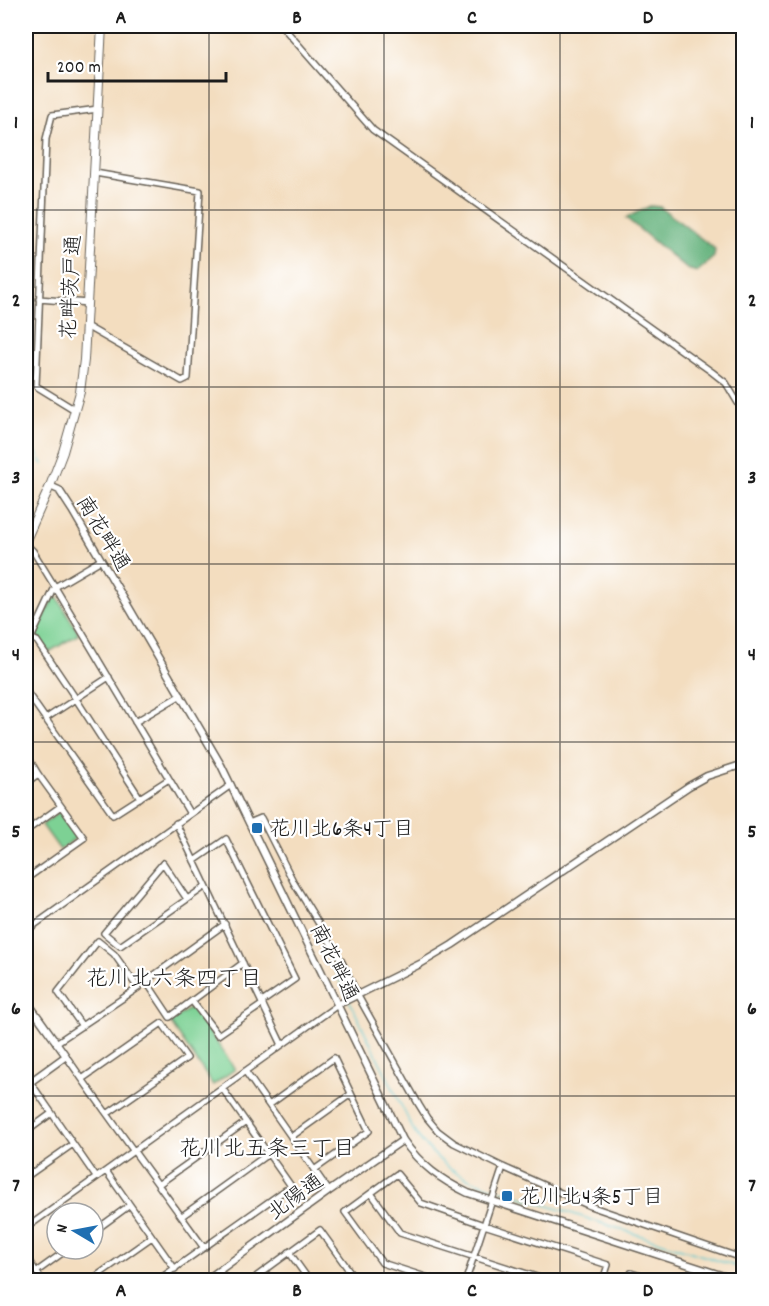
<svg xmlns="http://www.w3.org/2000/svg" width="769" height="1306" viewBox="0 0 769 1306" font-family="Dekko,'Klee One',sans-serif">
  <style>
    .green { fill: #7dd194; stroke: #4c7658; stroke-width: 1.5 }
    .forest { fill: #66b37e; stroke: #41684d; stroke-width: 1.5 }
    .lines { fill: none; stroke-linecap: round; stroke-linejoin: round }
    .stream { stroke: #5ac7cd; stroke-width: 1.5 }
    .minor-casing { stroke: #676055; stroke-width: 8 }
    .tertiary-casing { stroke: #676055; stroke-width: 9 }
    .secondary-casing { stroke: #676055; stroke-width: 10 }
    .minor { stroke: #fff; stroke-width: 5 }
    .tertiary { stroke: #fff; stroke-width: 6 }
    .secondary { stroke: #fff; stroke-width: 8 }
    .grid { fill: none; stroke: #1c1c1c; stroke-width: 1.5; stroke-opacity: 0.55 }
    .poi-dot { fill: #1f6fb2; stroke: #fff; stroke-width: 2 }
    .labels { text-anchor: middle; stroke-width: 4.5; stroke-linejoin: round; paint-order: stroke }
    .street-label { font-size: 21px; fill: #1c1c1c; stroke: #fff }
    .poi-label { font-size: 21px; fill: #1c1c1c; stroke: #fff; text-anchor: start }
    .neighbourhood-label { font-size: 22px; fill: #1c1c1c; stroke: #fff }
    .neatline { fill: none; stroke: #1c1c1c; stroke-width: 2 }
    .grid-label { font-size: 20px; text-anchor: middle; font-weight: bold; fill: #1c1c1c }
  </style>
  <rect width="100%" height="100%" fill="#fff"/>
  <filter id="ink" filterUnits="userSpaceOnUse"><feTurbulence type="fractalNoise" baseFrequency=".0167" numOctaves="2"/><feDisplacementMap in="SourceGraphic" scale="12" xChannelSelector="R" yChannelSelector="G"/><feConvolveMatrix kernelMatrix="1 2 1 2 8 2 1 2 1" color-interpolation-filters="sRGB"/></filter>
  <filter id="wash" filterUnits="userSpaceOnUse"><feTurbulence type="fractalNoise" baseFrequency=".008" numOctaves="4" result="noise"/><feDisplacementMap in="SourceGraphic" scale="24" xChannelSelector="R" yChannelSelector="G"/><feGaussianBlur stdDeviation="1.35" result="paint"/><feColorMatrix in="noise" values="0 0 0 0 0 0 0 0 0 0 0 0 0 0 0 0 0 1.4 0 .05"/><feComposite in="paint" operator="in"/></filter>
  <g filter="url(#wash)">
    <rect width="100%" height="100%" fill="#f3ddbf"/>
    <path class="green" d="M53,598H58L79,634L49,652L36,635Z
      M59,812L62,813L77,835V837L60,850L42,825Z
      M190,1008L194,1009L235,1069L213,1085L170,1022Z"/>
    <path class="forest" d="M650,206L660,207L715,249L714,257L697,272L687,269L626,218Z"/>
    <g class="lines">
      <path class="stream" d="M26,436L43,464
        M334,967L347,996
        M349,1000L415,1133C440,1164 455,1176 494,1188
        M499,1190L744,1269"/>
    </g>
  </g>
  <g filter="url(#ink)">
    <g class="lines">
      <g class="minor-casing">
        <path id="minor" d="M282,26L373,130L712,372L726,383L744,413
          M39,299L88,303
          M86,326L182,381L188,378L200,191L95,173
          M75,410L36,386L46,139L52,115L98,109
          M26,544L33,551L55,587L190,814
          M30,638L37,641L76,699L140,798
          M26,649L55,587L101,560
          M26,691L113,815L169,779
          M45,719L109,677
          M135,722L181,695
          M26,754L38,774L84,838L26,879
          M26,783L38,774
          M176,823L282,1045
          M249,823L261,818L294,883L341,960L358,996L419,1105L427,1118L438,1131L454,1143L503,1167L590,1206L744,1259
          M26,831L61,806
          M194,861L226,839L295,979L262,1002
          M187,899L163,863L104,933L120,946L206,886
          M225,924L146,981L170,1017L243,963
          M26,931L231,785
          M192,1001L218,1035L263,1004
          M56,1043L138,988L114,954L98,941L58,992L82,1026
          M66,1056C111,1121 158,1184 204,1248
          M245,1071L329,1191
          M26,1076L96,1177
          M82,1079L162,1023L187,1058L107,1114
          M269,1105L334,1058L369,1131L314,1170
          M26,1132L52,1113
          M291,1137L351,1094
          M106,1171L175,1269
          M26,1177L73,1144
          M159,1184L246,1122
          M371,1193L400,1233L546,1280
          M182,1216L268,1154
          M26,1228L339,1004
          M93,1232L130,1205
          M289,1252L309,1280
          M26,1257L42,1280
          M36,1272L68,1249
          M91,1280L152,1237
          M158,1280L291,1186L222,1088
          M260,1280L257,1276L320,1230L356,1280
          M435,1280L382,1263L345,1212L397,1174L421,1203L484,1225L608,1265L603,1280
          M466,1280L503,1167
          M628,1280L631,1273L655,1280"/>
      </g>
      <g class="tertiary-casing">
        <path id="tertiary" d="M50,486L59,490L72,510L221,765L403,1140C420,1165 441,1180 468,1193L736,1280
          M26,1000L66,1056L26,1085
          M343,1002L420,964L452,945L689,786L707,776L744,764
          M219,1271L226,1280
          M206,1280L329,1191L403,1140"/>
      </g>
      <g class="secondary-casing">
        <path id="secondary" d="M26,540L50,486L63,452L80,392L84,360L102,26"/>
      </g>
      <use href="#minor" class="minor"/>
      <use href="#tertiary" class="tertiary"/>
      <use href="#secondary" class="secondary"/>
    </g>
  </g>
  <path class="grid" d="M209,26V1280M384,26V1280M560,26V1280M26,210H744M26,387H744M26,564H744M26,742H744M26,919H744M26,1096H744"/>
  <g class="poi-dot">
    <rect x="251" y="822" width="12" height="12" rx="3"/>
    <rect x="501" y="1190" width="12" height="12" rx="3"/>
  </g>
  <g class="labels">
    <g class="street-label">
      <text transform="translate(70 287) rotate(-87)" y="7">花畔茨戸通</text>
      <text transform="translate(104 533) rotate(59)" y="7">南花畔通</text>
      <text transform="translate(335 962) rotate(64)" y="7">南花畔通</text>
      <text transform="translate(295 1196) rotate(-36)" y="7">北陽通</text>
    </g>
    <g class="poi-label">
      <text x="269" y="835">花川北6条4丁目</text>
      <text x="519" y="1203">花川北4条5丁目</text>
    </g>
    <g class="neighbourhood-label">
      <text x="174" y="985">花川北六条四丁目</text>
      <text x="267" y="1155">花川北五条三丁目</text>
    </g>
  </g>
  <rect width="769" height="1306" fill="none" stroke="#fff" stroke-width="66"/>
  <g transform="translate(75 1231) rotate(280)"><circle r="28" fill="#ffffff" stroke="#a4a4a4" stroke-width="1.5"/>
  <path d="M0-4.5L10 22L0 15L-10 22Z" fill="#1f6fb2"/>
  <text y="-9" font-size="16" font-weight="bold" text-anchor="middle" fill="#1c1c1c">N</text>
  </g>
  <path d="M48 72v9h178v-9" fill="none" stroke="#1c1c1c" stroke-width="3"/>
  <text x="57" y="72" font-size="18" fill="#1c1c1c" stroke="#ffffff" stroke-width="4.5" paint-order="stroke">200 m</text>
  <rect x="33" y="33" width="703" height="1240" class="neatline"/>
  <g class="grid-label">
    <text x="121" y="23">A</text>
    <text x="297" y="23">B</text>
    <text x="472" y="23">C</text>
    <text x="648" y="23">D</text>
    <text x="16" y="128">1</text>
    <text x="752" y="128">1</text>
    <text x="16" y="306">2</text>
    <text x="752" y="306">2</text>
    <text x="16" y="483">3</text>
    <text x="752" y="483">3</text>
    <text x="16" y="660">4</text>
    <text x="752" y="660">4</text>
    <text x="16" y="837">5</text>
    <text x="752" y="837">5</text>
    <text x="16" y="1014">6</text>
    <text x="752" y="1014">6</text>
    <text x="16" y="1191">7</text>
    <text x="752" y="1191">7</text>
    <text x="121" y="1296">A</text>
    <text x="297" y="1296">B</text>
    <text x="472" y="1296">C</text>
    <text x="648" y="1296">D</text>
  </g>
</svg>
